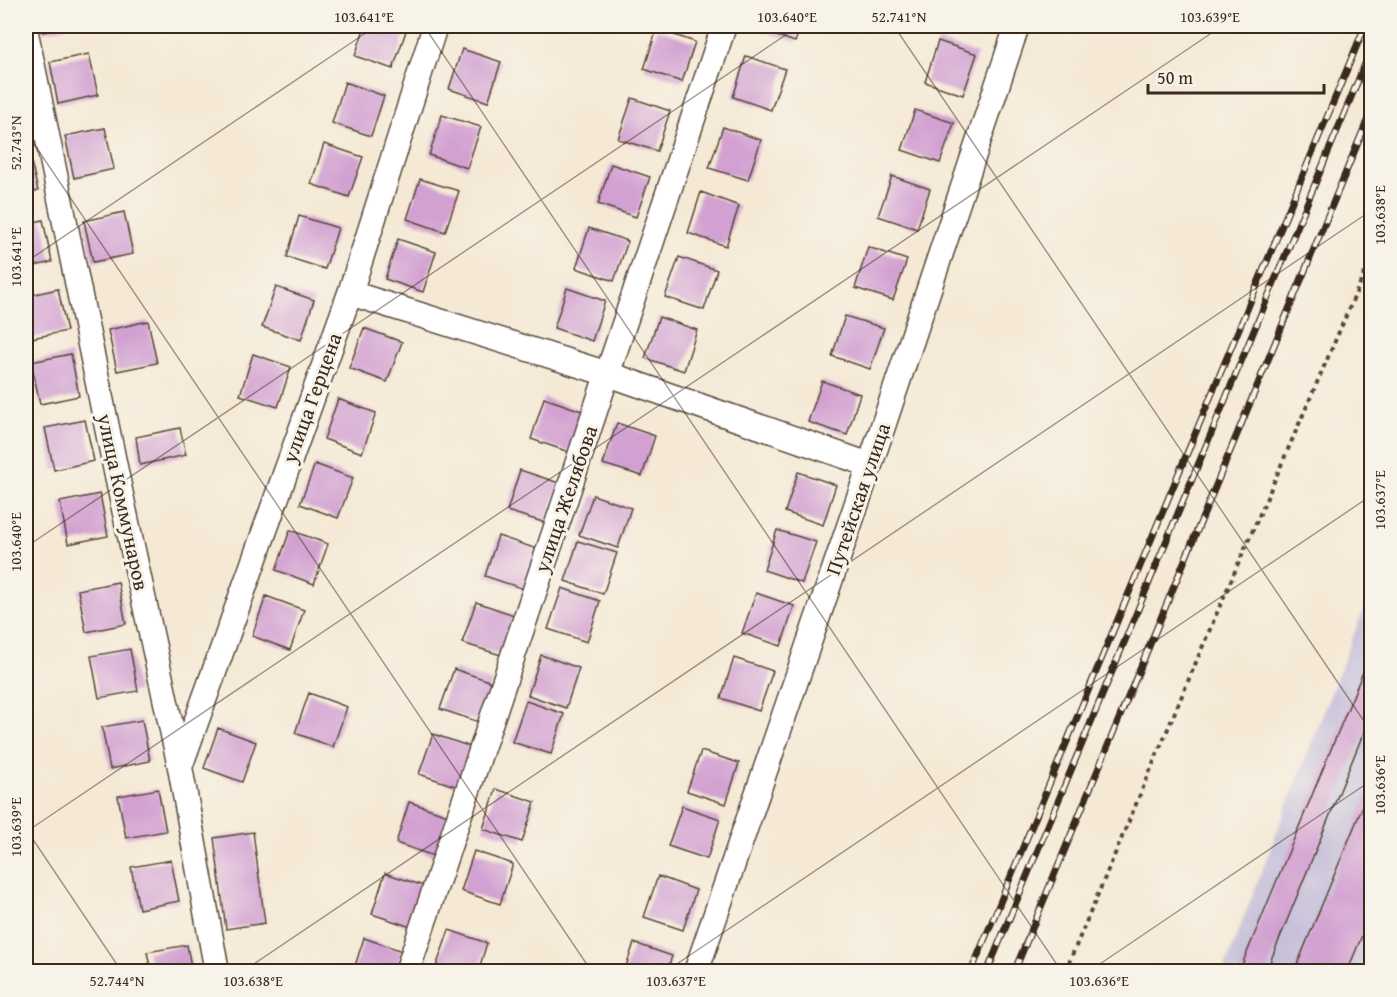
<svg xmlns="http://www.w3.org/2000/svg" width="1397" height="997" viewBox="0 0 1397 997" font-family="'Gentium Book Plus',serif">
  <style>
    .industrial { fill: #c6c0da }
    .building { fill: #d2a0d1 }
    .lines { fill: none; stroke-linecap: round; stroke-linejoin: round }
    .street-casing { stroke: #574739; stroke-width: 27 }
    .path { stroke: #574739; stroke-width: 4; stroke-dasharray: 4.5 4.5; stroke-linecap: butt }
    .street { stroke: #fff; stroke-width: 24 }
    .rail-casing { stroke: #3b2a1e; stroke-width: 7 }
    .rail { stroke: #f7f3e8; stroke-width: 4.5; stroke-dasharray: 14; stroke-linecap: butt }
    .ticks { fill: none; stroke: #3b2a1e; stroke-width: 1.5; stroke-opacity: 0.45 }
    .labels { text-anchor: middle; stroke-width: 6; stroke-linejoin: round; paint-order: stroke }
    .street-label { font-size: 21px; fill: #3b2a1e; stroke: #f7f3e8 }
    .neatline { fill: none; stroke: #3b2a1e; stroke-width: 2 }
    .ticks-label { font-size: 15px; text-anchor: middle; fill: #3b2a1e }
  </style>
  <rect width="100%" height="100%" fill="#f7f3e8"/>
  <filter id="ink" filterUnits="userSpaceOnUse"><feTurbulence type="fractalNoise" baseFrequency=".0167" numOctaves="2"/><feDisplacementMap in="SourceGraphic" scale="12" xChannelSelector="R" yChannelSelector="G"/><feConvolveMatrix kernelMatrix="1 2 1 2 8 2 1 2 1" color-interpolation-filters="sRGB"/></filter>
  <filter id="wash" filterUnits="userSpaceOnUse"><feTurbulence type="fractalNoise" baseFrequency=".008" numOctaves="4" result="noise"/><feDisplacementMap in="SourceGraphic" scale="24" xChannelSelector="R" yChannelSelector="G"/><feGaussianBlur stdDeviation="1.35" result="paint"/><feColorMatrix in="noise" values="0 0 0 0 0 0 0 0 0 0 0 0 0 0 0 0 0 1.4 0 .05"/><feComposite in="paint" operator="in"/></filter>
  <g filter="url(#wash)">
    <rect width="100%" height="100%" fill="#f5e9d5"/>
    <path class="industrial" d="M1371,590V971H1223Z"/>
    <g id="blocks">
      <path class="building" d="M42,26H69L43,32Z
        M365,26H399L407,28L393,69L355,56Z
        M758,26H801L795,42L757,29Z
        M967,26H986L984,32Z
        M657,29L695,42L682,82L644,69Z
        M938,41L977,54L963,95L925,82Z
        M462,49L501,62L488,102L449,89Z
        M89,54L98,95L58,104L50,62Z
        M746,56L785,69L771,110L733,97Z
        M345,82L384,96L371,136L332,123Z
        M632,98L670,111L657,151L618,139Z
        M915,110L954,123L940,163L902,150Z
        M442,115L481,127L467,168L429,155Z
        M723,127L761,140L748,180L709,168Z
        M105,128L114,169L74,178L65,136Z
        M324,144L363,157L349,197L311,184Z
        M28,149L38,191L26,193V150Z
        M611,164L650,177L636,217L598,204Z
        M892,176L930,189L917,229L878,216Z
        M420,179L459,191L445,232L407,219Z
        M701,192L739,206L726,246L688,233Z
        M124,212L133,254L93,262L84,221Z
        M299,216L338,228L325,269L287,257Z
        M43,220L52,262L26,268V224Z
        M589,228L628,241L614,281L576,268Z
        M398,239L436,252L423,292L385,279Z
        M868,247L907,260L893,300L855,288Z
        M679,257L717,270L704,310L665,297Z
        M276,287L314,300L301,340L262,327Z
        M567,288L605,301L592,341L554,328Z
        M58,289L67,331L27,339L26,331V296Z
        M845,316L884,328L870,369L832,356Z
        M659,317L697,330L684,371L645,358Z
        M148,321L157,363L117,371L108,330Z
        M364,328L402,342L387,382L349,368Z
        M71,354L79,396L40,404L31,362Z
        M253,354L291,367L278,407L240,395Z
        M822,381L860,394L847,435L808,422Z
        M544,398L582,411L569,452L531,439Z
        M338,399L376,413L362,453L324,439Z
        M85,420L94,461L54,470L45,428Z
        M617,423L655,436L642,476L603,464Z
        M180,428L186,455L140,465L136,437Z
        M315,464L353,478L338,518L300,504Z
        M520,470L559,483L546,523L507,511Z
        M798,472L836,485L823,525L785,512Z
        M100,494L108,536L68,544L60,502Z
        M593,495L631,508L618,548L579,535Z
        M290,530L328,544L314,584L276,570Z
        M777,530L816,542L802,583L764,570Z
        M498,536L537,549L524,589L485,576Z
        M578,541L617,553L603,594L565,581Z
        M118,582L126,624L86,632L78,590Z
        M562,588L600,601L587,642L548,629Z
        M756,593L794,606L781,646L742,633Z
        M266,596L304,610L290,650L252,636Z
        M476,602L514,615L501,655L462,643Z
        M130,649L138,691L99,698L91,656Z
        M1372,650V712L1266,972H1239Z
        M541,655L579,668L566,708L528,695Z
        M734,658L773,671L759,711L721,698Z
        M454,669L492,682L479,722L440,709Z
        M309,693L347,707L333,747L295,733Z
        M526,701L564,714L551,754L512,742Z
        M142,720L150,761L110,769L102,727Z
        M218,728L256,742L242,782L204,768Z
        M433,734L471,747L458,787L419,774Z
        M701,751L739,763L726,804L687,791Z
        M1372,784V911L1347,972H1294Z
        M158,789L166,831L126,838L118,796Z
        M496,789L535,802L522,842L483,829Z
        M409,802L448,815L434,856L396,843Z
        M682,806L720,819L707,859L668,846Z
        M253,832L265,923L226,929L214,838Z
        M474,851L513,864L500,904L461,891Z
        M171,860L179,901L139,909L131,867Z
        M385,873L424,886L411,927L372,914Z
        M658,876L696,890L683,930L644,917Z
        M449,930L487,943L478,972H439L435,970Z
        M364,938L402,951L395,972H353Z
        M634,943L672,956L667,972H624Z
        M187,945L192,972H151L147,952Z"/>
    </g>
  </g>
  <g filter="url(#ink)">
    <use href="#blocks" fill-opacity="0" stroke="#574739" stroke-width="1.5"/>
    <g class="lines">
      <g class="street-casing">
        <path id="street" d="M26,33L118,481L180,767L217,972
          M350,293L608,374L870,465
          M180,767L350,293L435,26
          M407,972L724,26
          M696,972L870,465L1017,26"/>
      </g>
      <path class="path" d="M1065,972L1216,615L1372,256"/>
      <use href="#street" class="street"/>
      <g class="rail-casing">
        <path id="rail" d="M971,972L1365,26
          M987,972L1372,47
          M1014,972L1372,109"/>
      </g>
      <use href="#rail" class="rail"/>
    </g>
  </g>
  <path class="ticks" d="M424,26L1062,972M894,26L1372,733M1364,26L1372,36M26,132L592,972M26,262L376,26M26,547L799,26M26,829L122,972M26,832L1222,26M242,972L1372,210M665,972L1372,495M1088,972L1372,780"/>
  <g class="labels">
    <g class="street-label">
      <text transform="translate(312 398) rotate(-70)" y="7">улица Герцена</text>
      <text transform="translate(566 499) rotate(-71)" y="7">улица Желябова</text>
      <text transform="translate(858 499) rotate(-71)" y="7">Путейская улица</text>
      <text transform="translate(123 502) rotate(78)" y="7">улица Коммунаров</text>
    </g>
  </g>
  <rect width="1397" height="997" fill="none" stroke="#f7f3e8" stroke-width="66"/>
  <path d="M1148 84v9h176v-9" fill="none" stroke="#3b2a1e" stroke-width="3"/>
  <text x="1157" y="84" font-size="18" fill="#3b2a1e" stroke="#f7f3e8" stroke-width="4.5" paint-order="stroke">50 m</text>
  <rect x="33" y="33" width="1331" height="931" class="neatline"/>
  <g class="ticks-label">
    <text x="364" y="22">103.641°E</text>
    <text x="787" y="22">103.640°E</text>
    <text x="899" y="22">52.741°N</text>
    <text x="1210" y="22">103.639°E</text>
    <text transform="translate(16 143) rotate(-90)" y="5">52.743°N</text>
    <text transform="translate(1380 215) rotate(-90)" y="5">103.638°E</text>
    <text transform="translate(16 257) rotate(-90)" y="5">103.641°E</text>
    <text transform="translate(1380 500) rotate(-90)" y="5">103.637°E</text>
    <text transform="translate(16 542) rotate(-90)" y="5">103.640°E</text>
    <text transform="translate(1380 785) rotate(-90)" y="5">103.636°E</text>
    <text transform="translate(16 827) rotate(-90)" y="5">103.639°E</text>
    <text x="117" y="986">52.744°N</text>
    <text x="253" y="986">103.638°E</text>
    <text x="676" y="986">103.637°E</text>
    <text x="1099" y="986">103.636°E</text>
  </g>
</svg>
